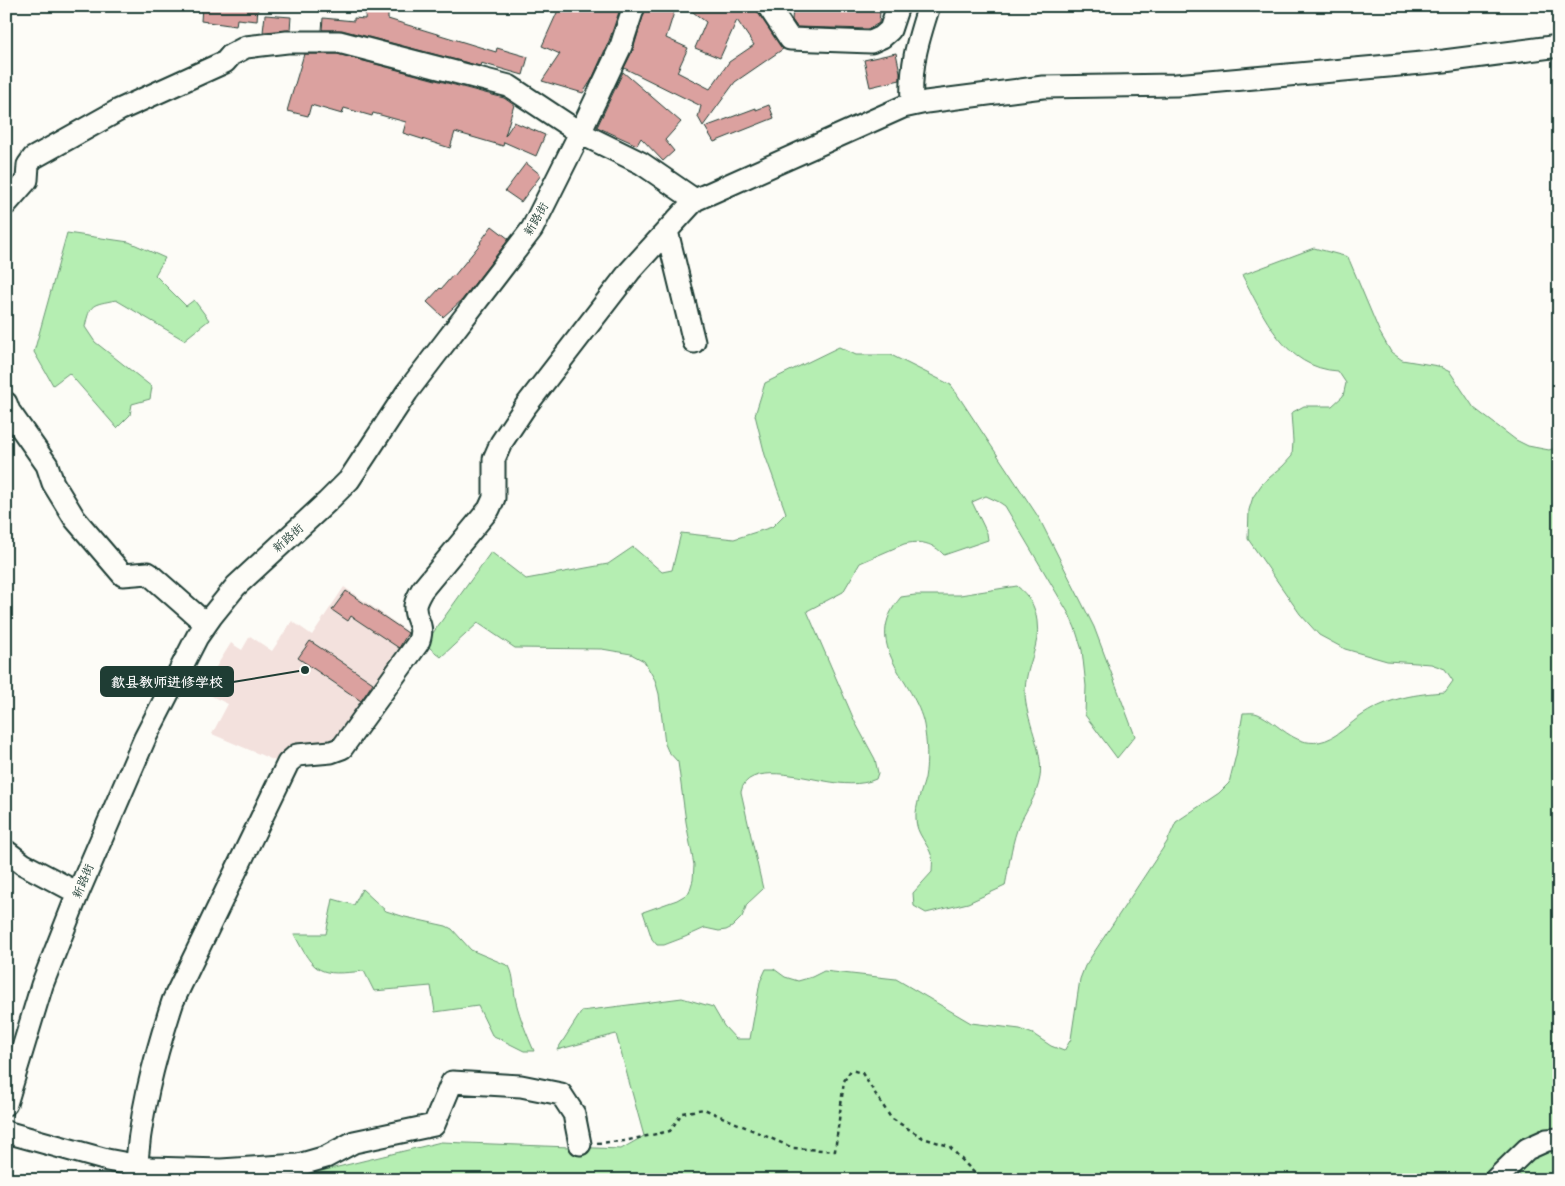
<svg xmlns="http://www.w3.org/2000/svg" width="1565" height="1186" viewBox="0 0 1565 1186" font-family="'Balsamiq Sans','LXGW WenKai TC',sans-serif">
  <style>
    .built { fill: #f3e1dd }
    .green { fill: #b5eeb2; stroke: #6a9673 }
    .building { fill: #dba19f; stroke: #1f3d34 }
    .lines { fill: none; stroke-linecap: round; stroke-linejoin: round }
    .minor-casing { stroke: #1f3d34; stroke-width: 25 }
    .path { stroke: #1f3d34; stroke-width: 2.5; stroke-dasharray: 4 4; stroke-linecap: butt }
    .minor { stroke: #fdfcf7; stroke-width: 21 }
    .labels { text-anchor: middle; stroke-width: 5; stroke-linejoin: round; paint-order: stroke }
    .street-label { font-size: 12px; fill: #1f3d34; stroke: #fdfcf7 }
    .leader { fill: none; stroke: #1f3d34; stroke-width: 2 }
    .callout-dot { fill: #1f3d34; stroke: #fdfcf7; stroke-width: 2 }
    .callout { fill: #1f3d34; stroke: #1f3d34; stroke-width: 2 }
    .callout-label { font-size: 14px; text-anchor: middle; font-weight: bold; fill: #fff }
  </style>
  <rect width="100%" height="100%" fill="#fdfcf7"/>
  <filter id="ink" filterUnits="userSpaceOnUse"><feTurbulence type="fractalNoise" baseFrequency=".02" numOctaves="2"/><feDisplacementMap in="SourceGraphic" scale="10" xChannelSelector="R" yChannelSelector="G"/><feConvolveMatrix kernelMatrix="1 2 1 2 8 2 1 2 1" color-interpolation-filters="sRGB"/></filter>
  <g filter="url(#ink)">
    <path class="built" d="M344,587L417,638L335,747L286,749L280,763L212,734L228,704L201,691L231,643L242,650L250,636L272,651L292,621L312,635Z"/>
    <path class="green" d="M67,233L129,242L165,258L155,275L186,306L194,300L209,320L184,340L116,300C92,305 90,303 85,327L95,342L152,387L150,399L132,404L130,415L117,428L69,373L53,385L34,352Z
      M1314,248L1348,257L1380,333L1391,352L1402,360L1438,366L1450,372L1474,408L1516,440L1528,446L1549,450L1559,447V1180H1521L1519,1172L1501,1180H306L309,1174L441,1142L621,1149L644,1136L616,1034L557,1050L582,1011L682,998L713,1007L724,1026L736,1039H750L760,982L766,969H774L785,977L798,981L812,977L824,971L896,979L971,1023L1020,1029L1033,1034L1051,1046L1064,1051L1071,1039L1080,979L1085,966L1167,842L1176,822L1219,793L1229,783L1236,755L1243,713C1248,713 1254,712 1258,714C1279,723 1293,746 1319,742C1337,739 1349,723 1364,714C1389,698 1416,694 1445,692L1453,681L1445,669L1431,664L1387,661L1345,649L1319,635L1300,614L1248,539L1249,510L1253,497L1262,484L1283,466L1292,456L1293,441L1291,413L1304,406H1332L1343,396L1346,383L1338,371C1284,368 1264,316 1242,275Z
      M839,347L856,355H891L951,385L1039,518L1094,627L1135,736L1117,758L1085,715L1086,686L1082,650L1075,628L1069,614L1005,506L999,502L986,496L972,502L987,533L988,540L944,555C933,543 920,540 904,544L860,563L843,592L807,611L855,722L875,759L878,773L876,779C861,786 841,784 825,781C805,778 746,761 741,792L763,889L747,904L742,917L732,927L726,930L719,931L705,928L685,937L664,945H657L652,939L643,912L677,900L689,893L693,880L694,865L686,822L678,762L668,751L665,744L659,694L655,680L644,661L631,654L602,649L515,648L478,623L441,657L425,644L491,552L526,579L608,564L633,547L662,572L672,570L681,533L734,539L772,527L786,513L765,455L755,415L765,383Z
      M1017,586C1029,596 1035,605 1037,621C1041,646 1025,667 1025,692C1025,720 1044,750 1040,777C1037,797 1024,812 1017,830C1011,847 1009,867 1005,886L968,903L926,913L914,906L913,893L932,872C932,867 933,861 932,857C928,843 916,834 916,819C915,805 922,791 925,778C928,760 927,743 924,725C915,679 859,646 901,597L915,595H960Z
      M362,889L386,911L405,917L446,926L452,929L471,950L509,966C515,977 513,990 516,1002C520,1018 527,1035 534,1051H524L492,1035L478,1006L435,1012L431,986L374,991L364,971C318,976 315,974 294,934H326L333,899L354,905Z"/>
    <path class="building" d="M202,6H258L257,21L237,19L236,26L201,21Z
      M366,6H388V19L496,52L497,48L528,57L523,75L481,63L480,66L342,30H322L323,18L354,21V18L365,19Z
      M560,6H621L609,41L592,79L583,93L542,81L560,54L542,46Z
      M646,6H676L666,38L688,48L677,72L710,89L729,62L754,45L737,20L720,58L695,48L706,22L685,6H754L783,49L735,82L703,126L698,117L701,106L624,68L633,50Z
      M793,8L880,12L879,23L869,29L797,27L792,20Z
      M265,15L291,17L290,30L263,32Z
      M896,53L900,72V80L870,87L864,60Z
      M304,54H337L504,98L514,105L505,136L514,122L545,135L536,156L504,142L503,146L455,132L450,148L403,133L406,122L373,113L372,116L344,108L342,114L311,105L308,116L287,111Z
      M623,72L681,122L665,140L674,151L663,161L641,138L637,145L597,127Z
      M769,105L774,118L714,142L705,127L756,108V110Z
      M526,163L541,175L521,202L505,191Z
      M492,226L509,239L462,300L443,317L427,302L440,288L441,289L453,275L454,276L481,243L480,242Z
      M346,591L408,633L399,648L351,616L348,621L332,610Z
      M310,641L373,683L361,701L298,658Z"/>
    <g class="lines">
      <g class="minor-casing">
        <path id="minor" d="M768,6L790,39L871,42L882,37L890,30L898,6
          M912,105C910,66 917,43 929,6
          M6,204L27,180L28,165L33,158L119,110L225,62L231,55L246,47L287,42H339L509,86L580,133L641,163L695,200
          M667,231L694,342
          M6,403L9,411L47,465L53,483L75,519L123,575L148,573L206,624
          M6,851L23,864L78,893
          M6,1104L42,985L78,893L145,738L197,637L211,617L236,586L327,502L349,480L407,392L532,229L580,133L621,46L634,6
          M6,1132L107,1160L150,1168L221,1170L298,1165L326,1157L354,1142L434,1125L452,1082L521,1086L561,1094L574,1114L580,1144
          M136,1180C138,1119 154,1059 173,1001L288,763L297,755L331,752L342,748L418,643C426,624 414,621 415,606C416,600 419,595 422,590L489,509L494,498V459L501,443L525,407L630,271L695,200L903,107L926,102L1043,87L1176,85L1444,61L1559,46
          M1495,1180L1527,1149L1547,1140L1559,1139"/>
      </g>
      <path class="path" d="M597,1143L624,1141L670,1131L682,1113L704,1109L793,1148L835,1151L844,1081L851,1070L862,1073L891,1118L923,1138L949,1146L981,1180"/>
      <use href="#minor" class="minor"/>
    </g>
  </g>
  <g class="labels">
    <g class="street-label">
      <text transform="translate(536 219) rotate(-60)" y="4">新路街</text>
      <text transform="translate(288 538) rotate(-42)" y="4">新路街</text>
      <text transform="translate(83 881) rotate(-67)" y="4">新路街</text>
    </g>
  </g>
  <path class="leader" d="M305 670L233 682"/>
  <circle class="callout-dot" cx="305" cy="670" r="5"/>
  <rect class="callout" x="101" y="667" width="132" height="29" rx="5"/>
  <g class="callout-label">
    <text x="167" y="687">歙县教师进修学校</text>
  </g>
  <rect width="1565" height="1186" fill="none" stroke="#fdfcf7" stroke-width="25"/>
  <rect x="12" y="12" width="1540" height="1161" fill="none" stroke="#1f3d34" stroke-width="2" filter="url(#ink)"/>
</svg>
